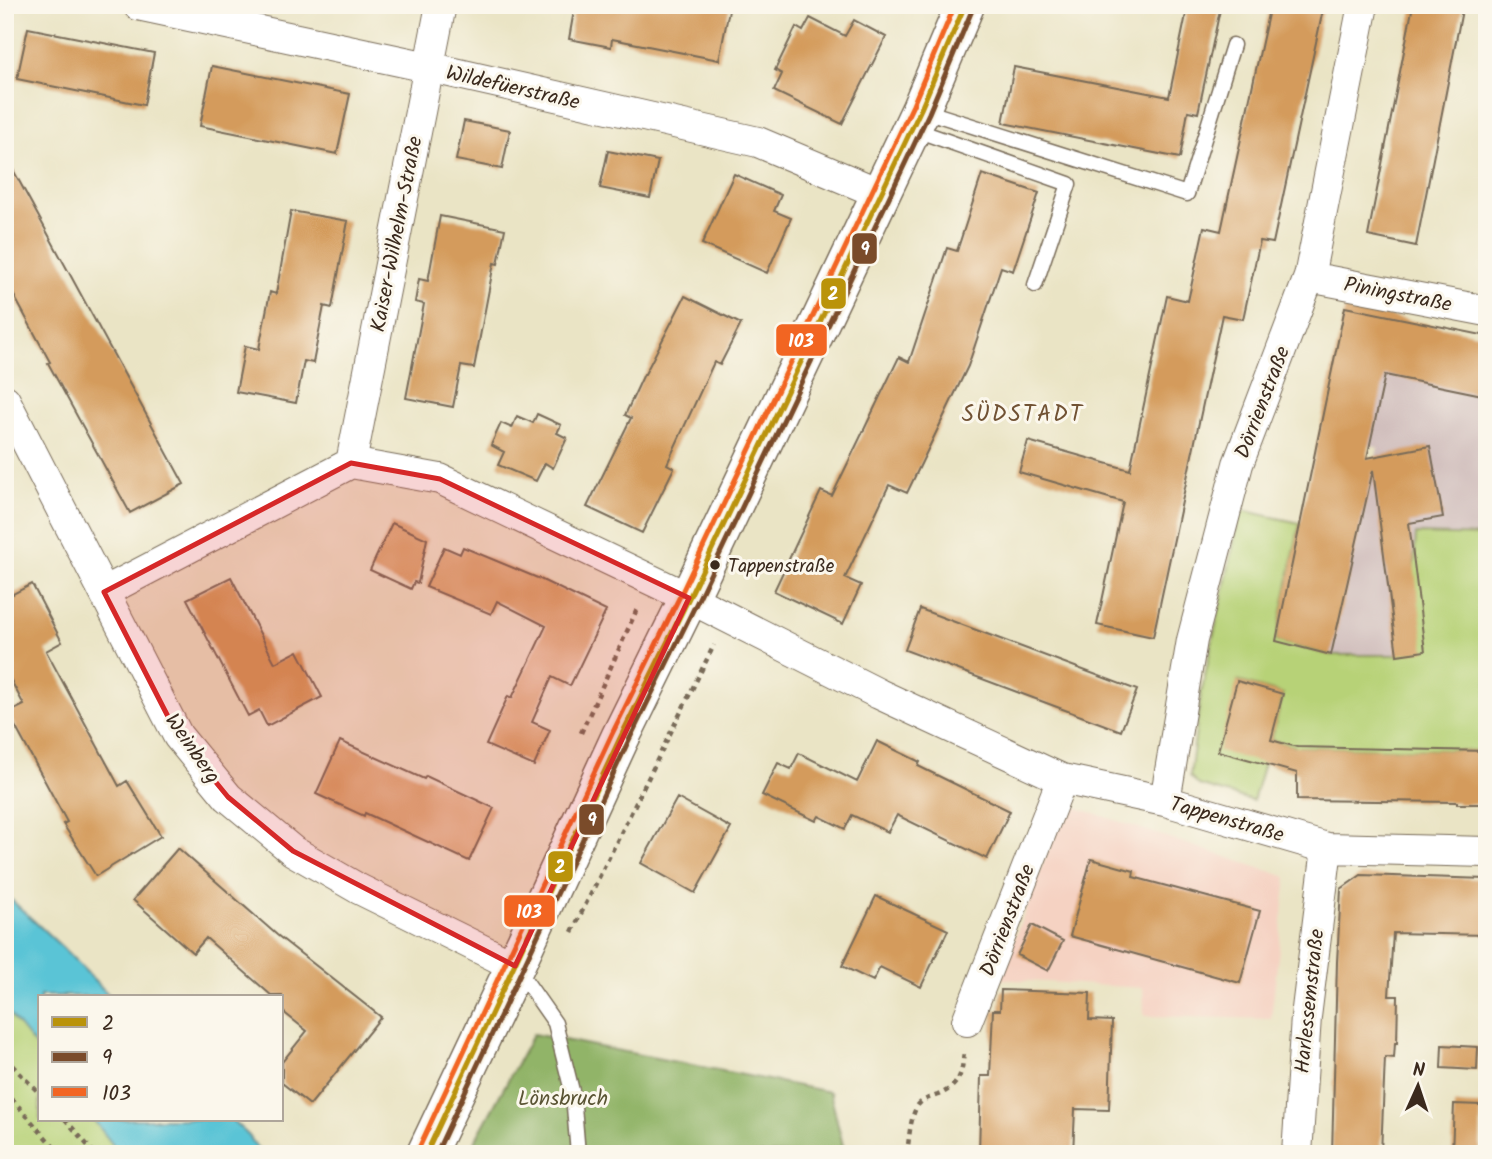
<svg xmlns="http://www.w3.org/2000/svg" width="1492" height="1159" viewBox="0 0 1492 1159" font-family="Kalam,sans-serif">
  <style>
    .built { fill: #f5d2c2 }
    .industrial { fill: #d1bfbd }
    .green { fill: #b7d277; stroke: #797e4a; stroke-width: 2 }
    .forest { fill: #91b468; stroke: #666f43; stroke-width: 2 }
    .water { fill: #5ac4d6; stroke: #4a777a; stroke-width: 2 }
    .building { fill: #d49b5c }
    .lines { fill: none; stroke-linecap: round; stroke-linejoin: round }
    .service-casing { stroke: #786b58; stroke-width: 17 }
    .minor-casing { stroke: #786b58; stroke-width: 32 }
    .secondary-casing { stroke: #786b58; stroke-width: 41 }
    .path { stroke: #786b58; stroke-width: 4.5; stroke-dasharray: 5 5; stroke-linecap: butt }
    .service { stroke: #fff; stroke-width: 14 }
    .minor { stroke: #fff; stroke-width: 30 }
    .secondary { stroke: #fff; stroke-width: 38 }
    .bus-1-casing { stroke: #fbf7ec; stroke-width: 10 }
    .bus-2-casing { stroke: #fbf7ec; stroke-width: 10 }
    .bus-3-casing { stroke: #fbf7ec; stroke-width: 10 }
    .bus-1 { stroke: #ba930a; stroke-width: 5 }
    .bus-2 { stroke: #7a4b2a; stroke-width: 5 }
    .bus-3 { stroke: #f26522; stroke-width: 5 }
    .marked { fill: #d62828; fill-opacity: 0.2; stroke: #d62828; stroke-width: 5; stroke-linejoin: round }
    .bus-dot { fill: #3b2a1e; stroke: #fbf7ec; stroke-width: 2.5 }
    .labels { text-anchor: middle; stroke-width: 6; stroke-linejoin: round; paint-order: stroke }
    .bus-label { font-size: 19px; fill: #3b2a1e; stroke: #fbf7ec; text-anchor: start }
    .street-label { font-size: 21px; fill: #3b2a1e; stroke: #fbf7ec }
    .park-label { font-size: 21px; fill: #5a5434; stroke: #fbf7ec }
    .neighbourhood-label { font-size: 23px; letter-spacing: 2px; fill: #715234; stroke: #fbf7ec }
    .line-badge { stroke: #fbf7ec; stroke-width: 2.5 }
    .badge-label { font-size: 19px; text-anchor: middle; font-weight: bold; fill: #fff }
  </style>
  <rect width="100%" height="100%" fill="#fbf7ec"/>
  <filter id="ink" filterUnits="userSpaceOnUse"><feTurbulence type="fractalNoise" baseFrequency=".0143" numOctaves="2"/><feDisplacementMap in="SourceGraphic" scale="14" xChannelSelector="R" yChannelSelector="G"/><feConvolveMatrix kernelMatrix="1 2 1 2 8 2 1 2 1" color-interpolation-filters="sRGB"/></filter>
  <filter id="wash" filterUnits="userSpaceOnUse"><feTurbulence type="fractalNoise" baseFrequency=".00686" numOctaves="4" result="noise"/><feDisplacementMap in="SourceGraphic" scale="28" xChannelSelector="R" yChannelSelector="G"/><feGaussianBlur stdDeviation="1.57" result="paint"/><feColorMatrix in="noise" values="0 0 0 0 0 0 0 0 0 0 0 0 0 0 0 0 0 1.4 0 .05"/><feComposite in="paint" operator="in"/></filter>
  <g filter="url(#wash)">
    <rect width="100%" height="100%" fill="#eae4c5"/>
    <path class="built" d="M1066,804L1287,877L1271,1019L1144,1016L1143,988L999,979Z"/>
    <path class="industrial" d="M1385,375L1487,396V536L1417,534L1414,565L1425,651L1397,655H1331L1378,448L1370,445Z"/>
    <path class="green" d="M1241,510L1300,523L1276,641L1331,655H1397L1414,565L1416,534L1487,536V751L1297,747L1271,740L1283,694L1238,681L1264,763L1253,801L1199,785L1190,776L1201,694Z
      M5,1008L40,1052V1119H93L120,1154H5Z"/>
    <path class="forest" d="M533,1034L830,1092L845,1154H468Z"/>
    <path class="water" d="M5,894L63,948L110,996H40V1052L5,1008Z
      M93,1119H231L249,1136L261,1154H120Z"/>
    <g id="blocks">
      <path class="building" d="M575,5H730L719,60L612,39L611,47L569,39Z
        M1188,5H1221L1198,113L1188,111L1180,158L1003,123L1014,67L1169,97Z
        M1270,5H1324L1273,243L1260,241L1243,319L1222,315L1153,637L1097,625L1123,502L1019,472L1028,441L1130,470L1167,296L1188,301L1204,227L1221,231Z
        M1413,5H1463L1416,246L1368,236Z
        M810,18L845,36L854,20L886,37L842,124L774,91L782,74L775,70L796,27L803,31Z
        M28,28L154,53L144,105L17,79Z
        M212,66L350,94L337,154L200,126Z
        M464,121L510,130L502,169L456,160Z
        M608,151L658,161L650,198L600,188Z
        M5,155L184,484L130,513L48,363L50,362L5,279Z
        M734,174L781,195L774,211L791,218L767,273L702,244Z
        M982,174L1039,193L1013,271L1001,267L968,366L907,493L889,485L845,578L861,585L843,624L774,591L821,491L832,496L899,357L909,362L947,248L957,251Z
        M291,211L348,221L332,308L324,306L313,363L304,361L296,403L236,392L245,346L259,349L270,292L276,294Z
        M440,216L505,229L498,264L494,263L474,368L461,366L453,407L406,398L424,304L415,302L419,279L428,281Z
        M685,296L741,324L720,365L714,362L667,464L674,468L642,533L587,507L631,418L625,415L644,374H645Z
        M1345,307L1487,336V396L1385,375L1367,458L1430,446L1443,517L1409,523L1425,651L1397,655L1373,470L1331,655L1276,641Z
        M537,414L561,425L557,433L567,438L553,468L545,463L536,481L498,465L504,452L491,445L501,423L512,428L517,416L533,423Z
        M392,523L427,539L418,583L414,582L411,589L370,570Z
        M444,547L460,554L463,547L540,579L606,611L570,686L552,677L532,722L550,730L534,766L486,745L508,696L512,698L546,626L497,601L491,614L426,587Z
        M231,577L275,663L298,651L322,697L267,726L259,710L248,716L187,599Z
        M32,584L62,642L46,651L119,786L127,781L161,836L96,876L63,824L67,822L8,713L24,705L5,669V598Z
        M920,609L1137,690L1121,731L905,650Z
        M1237,681L1283,694L1271,740L1297,747L1487,751V804H1457V802L1297,800V773L1218,751Z
        M340,741L424,779L426,776L494,808L469,861L365,813L364,816L316,794Z
        M877,741L920,762L918,766L1010,811L987,859L897,815L888,832L852,815L845,829L819,816L816,821L762,795L778,763L791,769L799,753L857,782Z
        M677,798L731,828L695,893L641,863Z
        M178,848L277,935L381,1017L310,1105L282,1083V1062L307,1031L282,1011V996H272L206,938L193,953L133,900Z
        M1091,859L1134,871L1133,877L1260,911L1240,983L1070,936Z
        M1361,875L1487,879V935L1393,933L1389,996H1398L1397,1043H1395L1394,1058L1385,1057L1381,1154H1332L1337,962L1341,889Z
        M876,896L948,930L921,987L880,967L873,981L842,966Z
        M1032,925L1063,941L1048,971L1017,955Z
        M1001,990L1090,993L1089,1020L1112,1021L1109,1110L1075,1109L1073,1154H979L981,1076H990L993,1010H1000Z
        M1442,1045L1478,1047L1477,1070L1441,1068Z
        M1454,1104L1481,1105L1480,1154H1452Z"/>
    </g>
  </g>
  <g filter="url(#ink)">
    <use href="#blocks" fill-opacity="0" stroke="#786b58" stroke-width="2"/>
    <g class="lines">
      <g class="service-casing">
        <path id="service" d="M922,110L1187,194L1233,45
          M913,129L1069,184L1035,285
          M518,970L555,1023L573,1095L578,1154"/>
      </g>
      <g class="minor-casing">
        <path id="minor" d="M138,5L428,67L758,142L881,194
          M1309,277L1487,311
          M5,400L178,736L228,797L293,851L359,889L515,966
          M351,463L441,5
          M104,592L351,463L440,479L689,598L879,694L1062,779L1165,801L1327,848L1487,852
          M1165,801L1192,640L1238,464L1309,277L1363,5
          M967,1021L1062,779
          M1297,1154L1306,1017L1327,848"/>
      </g>
      <g class="secondary-casing">
        <path id="secondary" d="M426,1154L515,966L620,738L689,598L921,109L965,5"/>
      </g>
      <path class="path" d="M581,733L638,607
        M572,932L714,645
        M5,1058L40,1094
        M5,1091L60,1154
        M65,1119L95,1154
        M907,1154C909,1140 910,1116 918,1105C923,1099 930,1098 938,1095C961,1085 962,1073 964,1051"/>
      <use href="#service" class="service"/>
      <use href="#minor" class="minor"/>
      <use href="#secondary" class="secondary"/>
      <g class="bus-1-casing">
        <path id="bus-1" d="M426,1154L620,738L689,598L921,109L965,5"/>
      </g>
      <g class="bus-2-casing">
        <path id="bus-2" d="M436,1154L628,742L697,602L929,113L973,8"/>
      </g>
      <g class="bus-3-casing">
        <path id="bus-3" d="M418,1150L612,734L681,594L913,105L955,5"/>
      </g>
      <use href="#bus-1" class="bus-1"/>
      <use href="#bus-2" class="bus-2"/>
      <use href="#bus-3" class="bus-3"/>
    </g>
  </g>
  <path class="marked" d="M351,463L440,479L689,598L515,966L293,851L228,797L178,736L104,592Z"/>
  <circle class="bus-dot" cx="715" cy="565" r="6"/>
  <g class="labels">
    <g class="bus-label">
      <text x="728" y="572">Tappenstraße</text>
    </g>
    <g class="street-label">
      <text transform="translate(513 87) rotate(13)" y="7">Wildefüerstraße</text>
      <text transform="translate(396 234) rotate(-79)" y="7">Kaiser-Wilhelm-Straße</text>
      <text transform="translate(1398 294) rotate(11)" y="7">Piningstraße</text>
      <text transform="translate(1262 402) rotate(-69)" y="7">Dörrienstraße</text>
      <text transform="translate(193 748) rotate(55)" y="7">Weinberg</text>
      <text transform="translate(1227 819) rotate(16)" y="7">Tappenstraße</text>
      <text transform="translate(1007 920) rotate(-69)" y="7">Dörrienstraße</text>
      <text transform="translate(1309 1001) rotate(-84)" y="7">Harlessemstraße</text>
    </g>
    <g class="park-label">
      <text x="563" y="1105">Lönsbruch</text>
    </g>
    <g class="neighbourhood-label">
      <text x="1023" y="421">SÜDSTADT</text>
    </g>
  </g>
  <g class="line-badge">
    <rect x="851" y="232" width="27" height="33" rx="7" fill="#7a4b2a"/>
    <rect x="820" y="277" width="27" height="33" rx="7" fill="#ba930a"/>
    <rect x="775" y="323" width="53" height="34" rx="7" fill="#f26522"/>
    <rect x="578" y="803" width="27" height="33" rx="7" fill="#7a4b2a"/>
    <rect x="547" y="850" width="27" height="33" rx="7" fill="#ba930a"/>
    <rect x="503" y="894" width="53" height="34" rx="7" fill="#f26522"/>
  </g>
  <g class="badge-label">
    <text x="865" y="255">9</text>
    <text x="833" y="300">2</text>
    <text x="801" y="347">103</text>
    <text x="592" y="826">9</text>
    <text x="560" y="873">2</text>
    <text x="529" y="918">103</text>
  </g>
  <rect width="1492" height="1159" fill="none" stroke="#fbf7ec" stroke-width="28"/>
  <rect x="38" y="995" width="245" height="126" fill="#fbf7ec" stroke="#aea59a" stroke-width="2"/>
  <rect x="52" y="1017" width="35" height="10" fill="#ba930a" stroke="#aea59a" stroke-width="2"/>
  <text x="102" y="1030" font-size="21" fill="#3b2a1e">2</text>
  <rect x="52" y="1052" width="35" height="10" fill="#7a4b2a" stroke="#aea59a" stroke-width="2"/>
  <text x="102" y="1064" font-size="21" fill="#3b2a1e">9</text>
  <rect x="52" y="1087" width="35" height="10" fill="#f26522" stroke="#aea59a" stroke-width="2"/>
  <text x="102" y="1100" font-size="21" fill="#3b2a1e">103</text>
  <g transform="translate(1418 1086) rotate(3)" stroke="#fbf7ec" stroke-width="5" paint-order="stroke">
  <path d="M0-5L12 26L0 18L-12 26Z" fill="#3b2a1e"/>
  <text y="-10" font-size="19" font-weight="bold" text-anchor="middle" fill="#3b2a1e">N</text>
  </g>
</svg>
